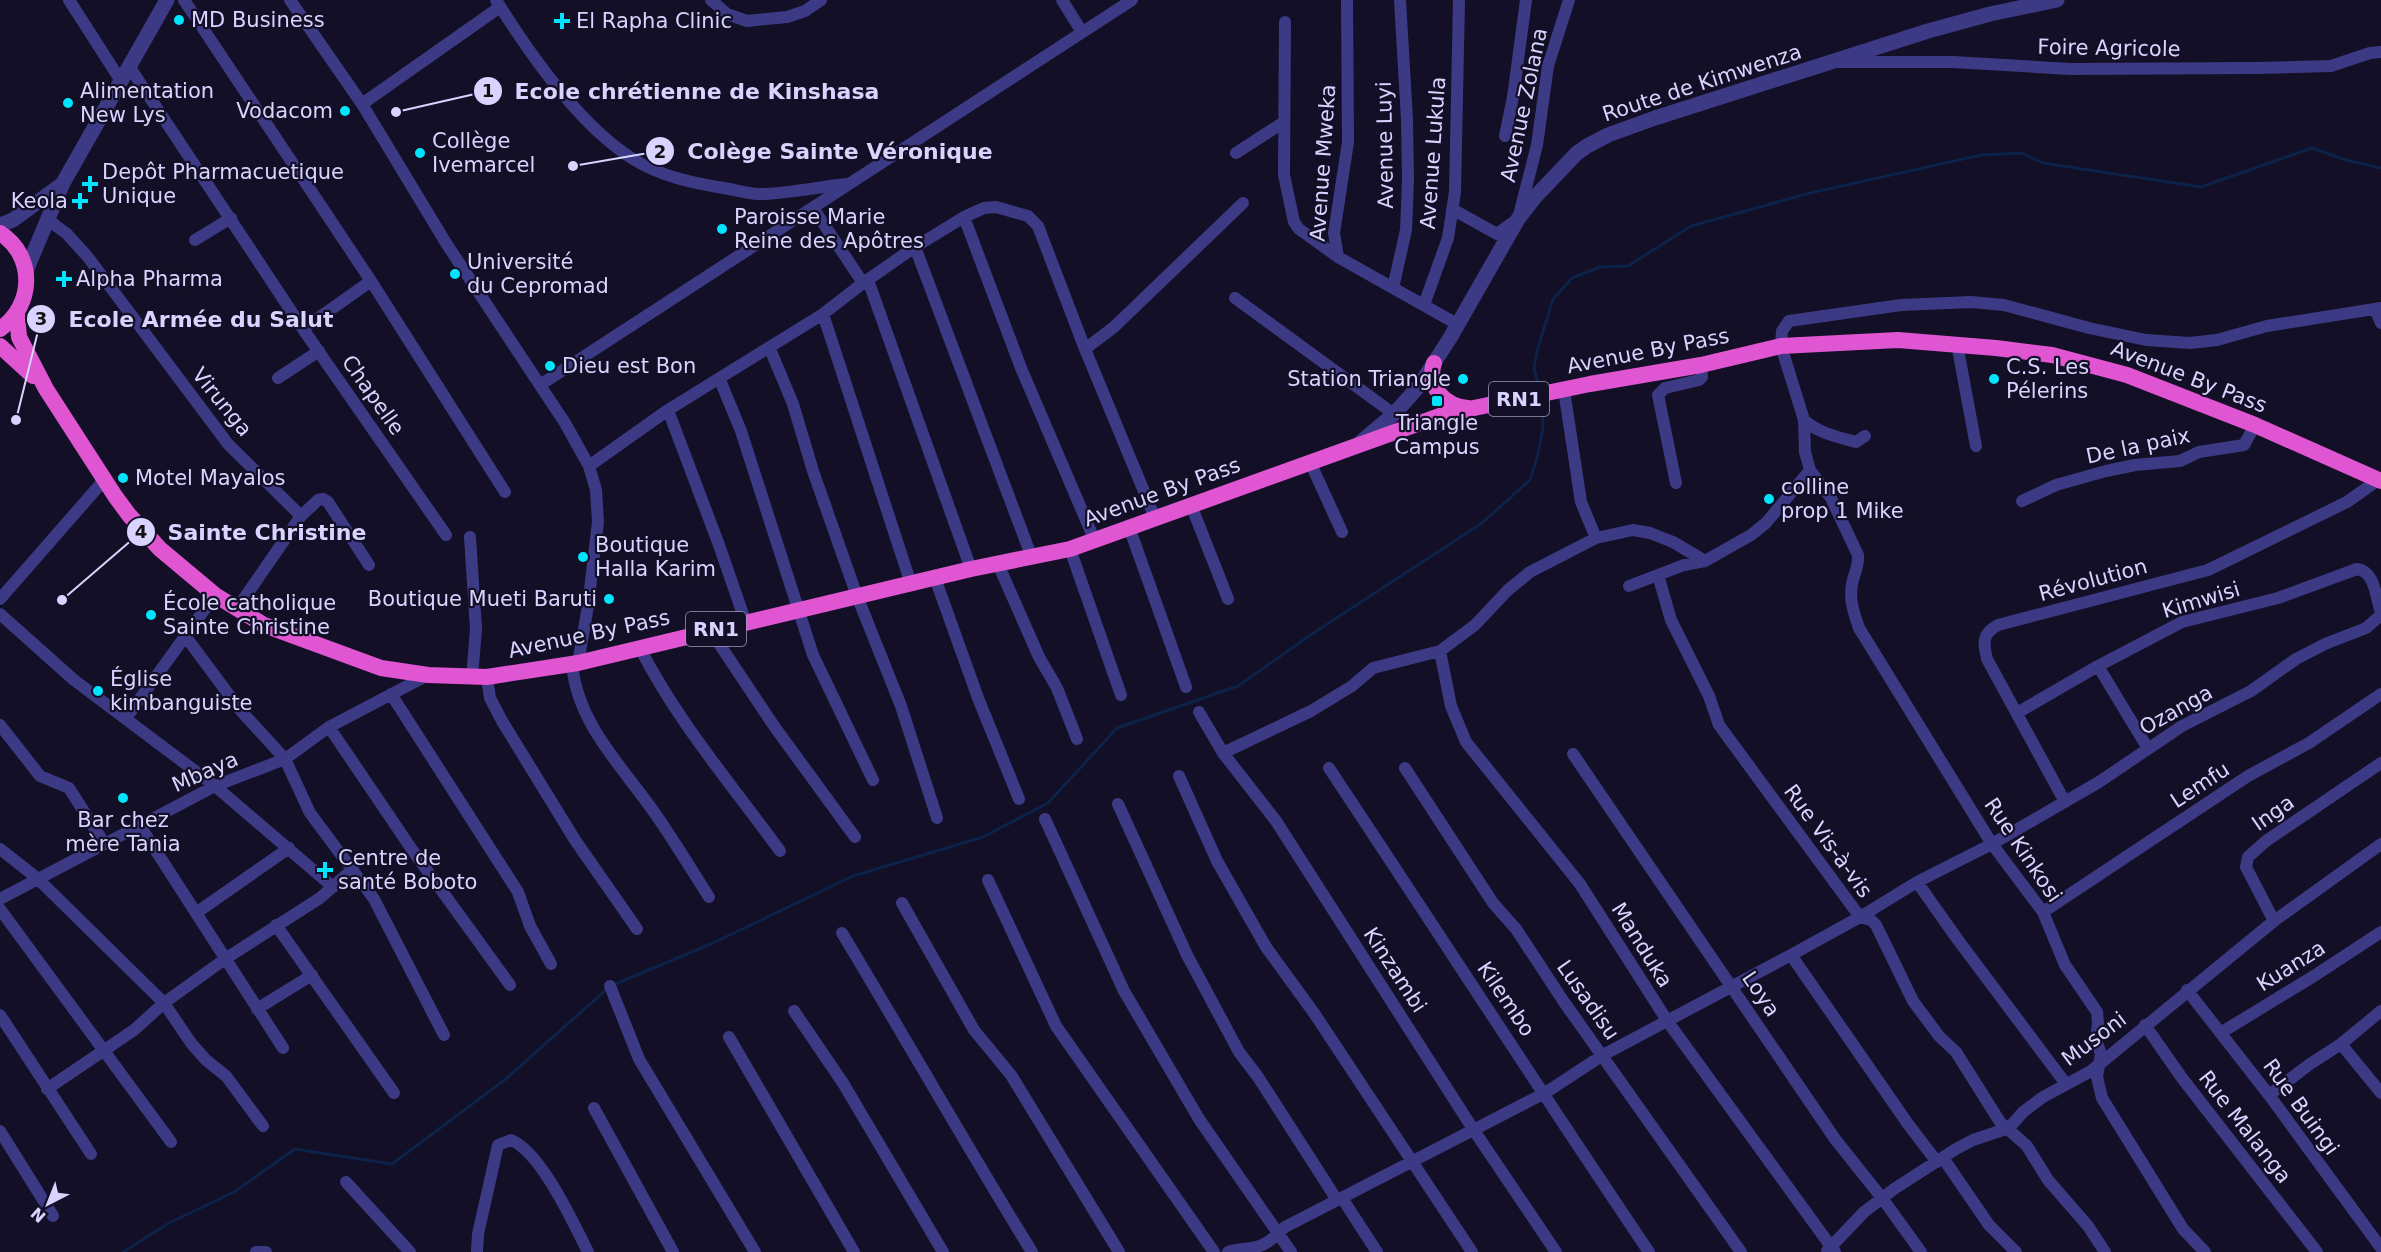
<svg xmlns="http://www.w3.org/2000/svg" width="2381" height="1252" viewBox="0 0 2381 1252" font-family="'DejaVu Sans',sans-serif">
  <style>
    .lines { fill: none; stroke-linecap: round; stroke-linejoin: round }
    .stream { stroke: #0c2248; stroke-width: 3 }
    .minor { stroke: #3d3a85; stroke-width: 12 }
    .tertiary { stroke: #3d3a85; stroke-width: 15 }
    .trunk { stroke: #e055d1; stroke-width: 16 }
    .poi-dot { fill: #00e5ff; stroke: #130f26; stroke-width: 2 }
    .labels { text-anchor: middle; stroke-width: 4.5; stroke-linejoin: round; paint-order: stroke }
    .shield { fill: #130f26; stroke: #9e99be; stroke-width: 1.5 }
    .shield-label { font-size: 20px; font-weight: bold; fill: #d9d4ff }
    .poi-label { font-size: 21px; fill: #d9d4ff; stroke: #130f26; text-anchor: start }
    .street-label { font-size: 21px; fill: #d9d4ff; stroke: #130f26 }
    .leader { fill: none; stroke: #d9d4ff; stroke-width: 2 }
    .callout-dot { fill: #d9d4ff; stroke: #130f26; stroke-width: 2 }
    .mark-label { font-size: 18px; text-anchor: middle; font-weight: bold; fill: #111 }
    .callout-label { font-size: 22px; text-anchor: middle; font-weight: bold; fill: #d9d4ff; stroke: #130f26; stroke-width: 4.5; stroke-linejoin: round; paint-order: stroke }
  </style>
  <rect width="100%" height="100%" fill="#130f26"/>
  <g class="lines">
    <path class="stream" d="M1538,383L1534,368L1537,351L1553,299L1572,278L1600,267L1628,266L1691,226L1810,193L1981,155L2021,153L2043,163L2201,187L2312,148L2346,160L2381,168
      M613,985L713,943L853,876L983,837L1048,803L1117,728L1238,686L1312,634L1482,523L1530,480L1537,458L1543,428L1542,405
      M123,1252L169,1223L234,1192L295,1149L392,1164L507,1078L608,988"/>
    <path class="minor" d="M69,0L121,81
      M184,0L371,281L505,492
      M290,0L362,104L446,243L565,423L589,466L596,490L598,522L588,606L578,663
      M496,0C529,53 580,126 633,159C660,176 692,183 724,188C737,190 751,195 764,194C791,193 819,187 846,184
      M711,0L727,14L747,21L787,17L805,11L821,0
      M1062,0L1082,32
      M1285,22L1284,175L1294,222L1299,229L1338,257L1457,324
      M1838,62H1953L2070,69L2255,68L2331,66L2370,53L2381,52
      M129,66L303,329L446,535
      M362,104L500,7
      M1505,136L1513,97L1526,0
      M1236,153L1284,122
      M813,208L863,283
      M1452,209L1497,234L1518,219L1537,145L1548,66L1569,0
      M964,217L1021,368L1095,541
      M47,219L67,234L87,256L228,444L301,516L236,610
      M195,240L231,218
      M915,247L1032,558
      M1338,257L1334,233L1348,142L1347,0
      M868,280L971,569
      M1393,288L1406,230L1408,179L1407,120L1400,0
      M1235,298L1394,414
      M1424,305L1448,238L1455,192L1459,0
      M2375,309L2381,323
      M823,314L911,584
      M303,329L371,281
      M1957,344L1976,446
      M770,349L793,404L813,471L857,596L901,706L937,818
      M1085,349L1114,327L1243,203
      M278,378L319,351
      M720,380L741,431L813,655L873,780
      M540,385L1132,0
      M1564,390L1581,502L1596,538
      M668,410L719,545L746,623
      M1804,420C1818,433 1838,437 1856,442L1865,436
      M1310,462L1342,532
      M589,466L668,410L823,314L863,283L915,247L964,217L984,208L996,207L1028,216L1038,226L1085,349L1155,518
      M1810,470L1831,498L1858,555C1859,567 1854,573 1852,584C1849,600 1854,613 1859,628L1992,844L2043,912L2065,965L2097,1012L2098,1023L2096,1040L2101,1054L2097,1077L2102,1098L2183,1229L2205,1252
      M1676,483L1658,395L1665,388L1699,380L1702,377L1701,365
      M2022,501L2056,485L2106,471L2135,465L2180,461L2199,452L2244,445L2255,425
      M1191,505L1228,599
      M301,516L318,500L323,499L328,502L369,565
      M1129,527L1186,687
      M470,537L476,629L472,677
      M1070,549L1121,695
      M998,564L1039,657L1057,688L1077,739
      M1658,575L1671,620L1709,696L1719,725L1860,917L1871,920L1876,925L1913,1001L1939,1036L1956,1052L2000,1122L2027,1146L2048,1180L2088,1226L2105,1252
      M935,578L978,698L1019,799
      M1629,586L1684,565L1705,561L1751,535L1766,523L1810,470L1805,452L1804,420L1781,346L1782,331L1789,321L1901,305L1971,302L2004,305L2089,328L2146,340L2190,343L2217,340L2267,326L2381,308
      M0,599L105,479
      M0,614L74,680L215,786L333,887
      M710,630L774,726L855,837
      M186,637L241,711L285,759L310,813L374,899L444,1035
      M640,648C677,721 732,785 780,851
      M1440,651L1451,706L1466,742L1580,884L1668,1022L1835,1252
      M572,664C577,723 621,765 654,812C673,839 691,869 709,897
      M2098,666L2147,747
      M487,677L490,698L502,721L575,840L637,929
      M391,694L518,892L530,926L551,964
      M1199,712L1223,753L1276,821L1473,1129L1556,1252
      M2017,713L2098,666L2182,622L2278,598L2357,569C2376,572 2375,597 2381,612
      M126,718L215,595
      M0,725L40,776L69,788L104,843
      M329,727L413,851L510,985
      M1223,753L1311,711L1352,686L1373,668L1440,651L1475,625L1508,590L1530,572L1596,538L1633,530L1650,533L1673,542L1705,561
      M1573,754L1835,1139L1882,1198L1921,1252
      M1329,768C1436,929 1541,1092 1649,1252
      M1405,768L1493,903L1516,929L1564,1002L1741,1252
      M1179,776L1217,861L1266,947L1314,1013L1472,1252
      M2065,802L1987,659C1983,642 1982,634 1998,625L2208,570L2347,502L2378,480
      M1118,804L1187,955L1239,1052L1258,1077L1337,1200
      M1045,819L1124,991L1199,1119L1291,1252
      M140,826L283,1048
      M0,849L37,878L164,1003L191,1043L206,1060L226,1076L263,1126
      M988,880L1056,1026L1214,1252
      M1917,882L1958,940L2066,1084
      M0,899L215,786L285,759L329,727L428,675
      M902,903L974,1030L1011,1075L1119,1252
      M0,909L171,1142
      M2043,912L2248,776L2309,743L2381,694
      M196,913L289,848
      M2274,921L2246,867L2248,857L2266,841L2381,763
      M276,925L394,1093
      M842,933C906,1039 967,1147 1032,1252
      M1791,955L1908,1124L1937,1162
      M610,986L639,1059L755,1252
      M2187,990L2269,1095L2381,1248
      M257,1009L312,975
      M794,1011L843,1083L943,1252
      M0,1015L91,1154
      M2145,1025L2182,1078L2317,1252
      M2222,1032L2314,976L2381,932
      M729,1037L854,1252
      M2341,1044L2381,1093
      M47,1089L134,1030L164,1003L225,959L320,898L353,869
      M2269,1095L2310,1064L2341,1044L2381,1011
      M594,1108L673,1252
      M0,1131L53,1216
      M1943,1158L1989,1225L2016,1252
      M346,1182L410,1252
      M1342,1198L1377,1252
      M1827,1251L1864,1212L1894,1189L1956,1149L1973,1140L2009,1128L2023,1112L2043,1097L2091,1071L2274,921L2381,844
      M256,1252H266
      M477,1252L478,1234L498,1145L511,1140C541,1152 574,1224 588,1252
      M1228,1252C1236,1249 1244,1249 1252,1248C1267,1246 1275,1236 1285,1227L1545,1093L1603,1055L1791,955L1860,917L1917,882L1992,844L2099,782L2182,726L2251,691L2296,659L2325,644L2366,628L2381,615"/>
    <path class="tertiary" d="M0,225L13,220L61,185
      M26,271L63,183L167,0
      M1361,442L1394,414L1419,386L1450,338L1518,219L1536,196L1577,153L1587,146L1608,135L1655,118L1928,31L1990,14L2057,0"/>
    <path class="trunk" d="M0,233C36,256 34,306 0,329
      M17,314L19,337L46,389L115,496L129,515L160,549L215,595L264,625L381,668L428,675L487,677L578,663L971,569L1070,549L1445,414L1590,384L1701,365L1781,346L1898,340L1996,348L2052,355L2127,375L2255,425L2381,481
      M0,346L33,376
      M1434,363C1426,387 1445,406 1468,408"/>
  </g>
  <g class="poi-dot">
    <circle cx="179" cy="20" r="6"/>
    <path d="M559 12h6v6h6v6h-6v6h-6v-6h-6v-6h6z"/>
    <circle cx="68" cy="103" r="6"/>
    <circle cx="345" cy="111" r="6"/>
    <circle cx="420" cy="153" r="6"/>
    <path d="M87 175h6v6h6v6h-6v6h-6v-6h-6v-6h6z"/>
    <path d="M77 192h6v6h6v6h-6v6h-6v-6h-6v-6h6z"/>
    <circle cx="722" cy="229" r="6"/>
    <circle cx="455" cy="274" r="6"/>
    <path d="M61 270h6v6h6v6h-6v6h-6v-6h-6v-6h6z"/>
    <circle cx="550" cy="366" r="6"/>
    <circle cx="1463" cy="379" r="6"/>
    <circle cx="1994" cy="379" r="6"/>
    <rect x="1431" y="395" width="12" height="12" rx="3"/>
    <circle cx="123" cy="478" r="6"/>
    <circle cx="1769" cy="499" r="6"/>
    <circle cx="583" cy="557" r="6"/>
    <circle cx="609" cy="599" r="6"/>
    <circle cx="151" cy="615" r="6"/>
    <circle cx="98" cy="691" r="6"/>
    <circle cx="123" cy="798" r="6"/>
    <path d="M322 861h6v6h6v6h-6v6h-6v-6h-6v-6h6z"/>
  </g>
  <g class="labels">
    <g class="shield">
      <rect x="1489" y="382" width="60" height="34" rx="4.5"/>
      <rect x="686" y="612" width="60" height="34" rx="4.5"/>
    </g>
    <g class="shield-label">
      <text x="1519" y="406">RN1</text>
      <text x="716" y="636">RN1</text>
    </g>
    <g class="poi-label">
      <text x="191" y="27">MD Business</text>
      <text x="576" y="28">El Rapha Clinic</text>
      <text x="80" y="98">Alimentation<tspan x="80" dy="24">New Lys</tspan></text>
      <text x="333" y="118" text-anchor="end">Vodacom</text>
      <text x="432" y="148">Collège<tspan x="432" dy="24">Ivemarcel</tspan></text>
      <text x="102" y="179">Depôt Pharmacuetique<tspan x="102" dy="24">Unique</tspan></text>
      <text x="68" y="208" text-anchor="end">Keola</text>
      <text x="734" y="224">Paroisse Marie<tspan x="734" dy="24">Reine des Apôtres</tspan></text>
      <text x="467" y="269">Université<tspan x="467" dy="24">du Cepromad</tspan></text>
      <text x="76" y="286">Alpha Pharma</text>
      <text x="562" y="373">Dieu est Bon</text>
      <text x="2006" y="374">C.S. Les<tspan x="2006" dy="24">Pélerins</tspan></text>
      <text x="1451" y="386" text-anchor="end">Station Triangle</text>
      <text x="1437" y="430" text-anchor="middle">Triangle<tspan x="1437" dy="24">Campus</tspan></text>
      <text x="135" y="485">Motel Mayalos</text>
      <text x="1781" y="494">colline<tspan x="1781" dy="24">prop 1 Mike</tspan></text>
      <text x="595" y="552">Boutique<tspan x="595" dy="24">Halla Karim</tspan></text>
      <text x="597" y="606" text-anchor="end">Boutique Mueti Baruti</text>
      <text x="163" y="610">École catholique<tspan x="163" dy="24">Sainte Christine</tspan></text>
      <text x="110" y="686">Église<tspan x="110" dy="24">kimbanguiste</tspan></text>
      <text x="123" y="827" text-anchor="middle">Bar chez<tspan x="123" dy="24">mère Tania</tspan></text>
      <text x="338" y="865">Centre de<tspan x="338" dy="24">santé Boboto</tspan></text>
    </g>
    <g class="street-label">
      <text transform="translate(2109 48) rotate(1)" y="7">Foire Agricole</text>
      <text transform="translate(1702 83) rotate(-18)" y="7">Route de Kimwenza</text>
      <text transform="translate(1524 105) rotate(-78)" y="7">Avenue Zolana</text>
      <text transform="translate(1385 145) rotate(-91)" y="7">Avenue Luyi</text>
      <text transform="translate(1433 153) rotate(-86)" y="7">Avenue Lukula</text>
      <text transform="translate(1323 163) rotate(-86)" y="7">Avenue Mweka</text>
      <text transform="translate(1648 351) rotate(-11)" y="7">Avenue By Pass</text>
      <text transform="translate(2189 377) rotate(21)" y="7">Avenue By Pass</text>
      <text transform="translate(373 395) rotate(55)" y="7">Chapelle</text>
      <text transform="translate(222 402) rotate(51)" y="7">Virunga</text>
      <text transform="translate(2138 446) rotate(-12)" y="7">De la paix</text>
      <text transform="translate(1162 492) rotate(-20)" y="7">Avenue By Pass</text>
      <text transform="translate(2093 580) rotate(-15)" y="7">Révolution</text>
      <text transform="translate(2201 600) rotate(-17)" y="7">Kimwisi</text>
      <text transform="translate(589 634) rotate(-12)" y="7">Avenue By Pass</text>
      <text transform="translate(2176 710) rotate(-29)" y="7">Ozanga</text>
      <text transform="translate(205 772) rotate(-24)" y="7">Mbaya</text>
      <text transform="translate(2200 785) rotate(-33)" y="7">Lemfu</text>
      <text transform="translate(2273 813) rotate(-35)" y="7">Inga</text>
      <text transform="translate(1828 841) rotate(54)" y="7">Rue Vis-à-vis</text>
      <text transform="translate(2023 850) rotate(56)" y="7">Rue Kinkosi</text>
      <text transform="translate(1642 945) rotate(58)" y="7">Manduka</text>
      <text transform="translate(2291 966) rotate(-32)" y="7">Kuanza</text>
      <text transform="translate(1395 970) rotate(57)" y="7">Kinzambi</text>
      <text transform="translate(1761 994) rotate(56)" y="7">Loya</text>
      <text transform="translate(1506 999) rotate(56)" y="7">Kilembo</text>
      <text transform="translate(1588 1000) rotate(55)" y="7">Lusadisu</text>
      <text transform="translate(2094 1039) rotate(-37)" y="7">Musoni</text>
      <text transform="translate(2301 1107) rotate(54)" y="7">Rue Buingi</text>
      <text transform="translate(2245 1127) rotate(52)" y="7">Rue Malanga</text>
    </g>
  </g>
  <path class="leader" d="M396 112L488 91M573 166L660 151M16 420L41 319M62 600L141 532"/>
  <g class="callout-dot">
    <circle cx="396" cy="112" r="6"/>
    <circle cx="573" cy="166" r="6"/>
    <circle cx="16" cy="420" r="6"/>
    <circle cx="62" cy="600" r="6"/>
    <circle cx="488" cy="91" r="15"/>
    <circle cx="660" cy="151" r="15"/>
    <circle cx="41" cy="319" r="15"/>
    <circle cx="141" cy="532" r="15"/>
  </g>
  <g class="mark-label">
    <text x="488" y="97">1</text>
    <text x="660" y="158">2</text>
    <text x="41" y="325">3</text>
    <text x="141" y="538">4</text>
  </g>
  <g class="callout-label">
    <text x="697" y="99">Ecole chrétienne de Kinshasa</text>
    <text x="840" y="159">Colège Sainte Véronique</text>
    <text x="201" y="327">Ecole Armée du Salut</text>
    <text x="267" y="540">Sainte Christine</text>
  </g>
  <g transform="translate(48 1204) rotate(222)" stroke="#130f26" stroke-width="4.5" paint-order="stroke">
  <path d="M0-4.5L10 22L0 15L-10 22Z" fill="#d9d4ff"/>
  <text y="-9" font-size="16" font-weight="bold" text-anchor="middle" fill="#d9d4ff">N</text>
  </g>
</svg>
